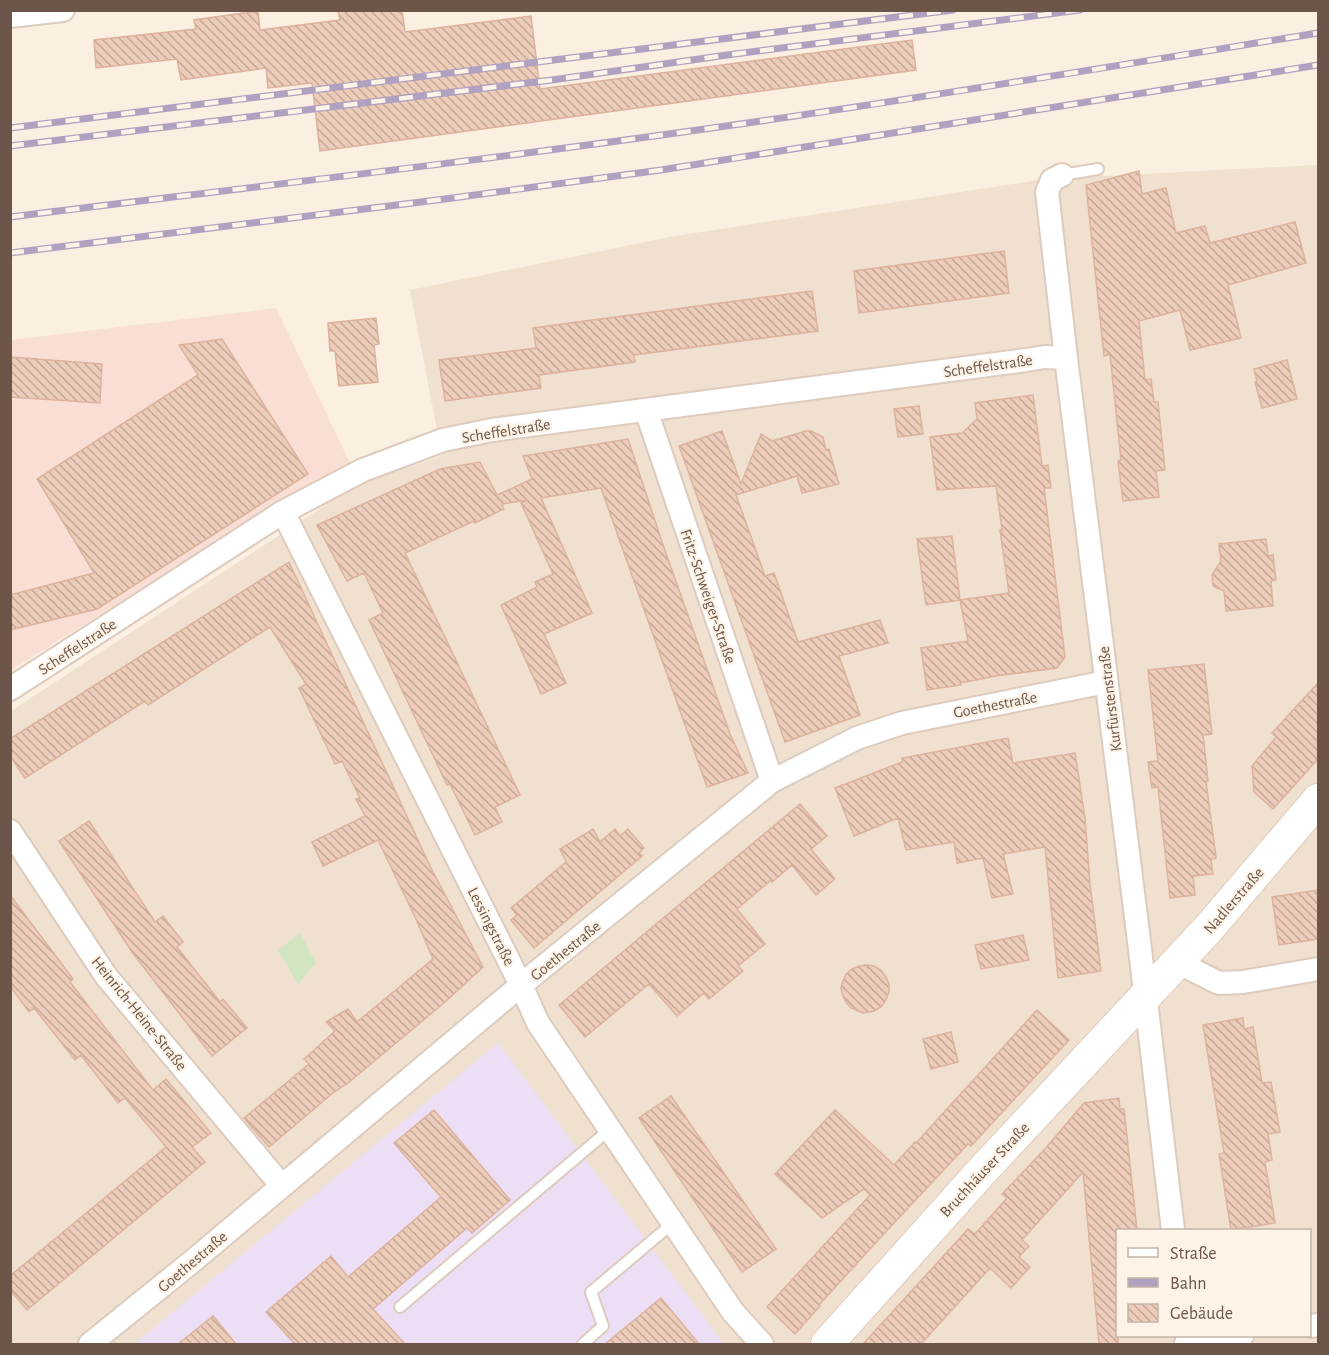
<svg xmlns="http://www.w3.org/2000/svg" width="1329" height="1355" viewBox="0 0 1329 1355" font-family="'Alegreya Sans',sans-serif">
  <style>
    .residential { fill: #f0e0d0; fill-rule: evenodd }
    .commercial { fill: #f9ded5 }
    .education { fill: #ebdef5 }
    .green { fill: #d1e5c1 }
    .building { fill: url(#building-back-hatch); stroke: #deb29c; stroke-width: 1.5 }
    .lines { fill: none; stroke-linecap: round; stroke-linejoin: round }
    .lane-casing { stroke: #ddcbbd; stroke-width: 14 }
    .street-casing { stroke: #ddcbbd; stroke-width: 26 }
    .secondary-casing { stroke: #e1cbbc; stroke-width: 34 }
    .lane { stroke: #fff; stroke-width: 10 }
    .street { stroke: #fff; stroke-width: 22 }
    .secondary { stroke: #fff; stroke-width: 32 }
    .rail-casing { stroke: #b1a1c1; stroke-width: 7 }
    .rail { stroke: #fdf3e6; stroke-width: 4.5; stroke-dasharray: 14; stroke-linecap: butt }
    .labels { text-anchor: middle; stroke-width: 4.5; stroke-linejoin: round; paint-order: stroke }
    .street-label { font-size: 16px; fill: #6e554a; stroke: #fdf3e6 }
  </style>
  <defs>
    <pattern id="building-back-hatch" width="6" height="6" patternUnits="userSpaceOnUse" patternTransform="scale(1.5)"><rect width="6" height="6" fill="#edccba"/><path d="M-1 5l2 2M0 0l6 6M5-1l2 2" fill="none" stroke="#c4a899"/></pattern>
  </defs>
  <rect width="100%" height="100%" fill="#faefe0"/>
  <path class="residential" d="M1318,165V1344H11V711L359,483L442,456L410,290L675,236L1045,179ZM1118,1230H1310V1336H1118Z"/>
  <path class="commercial" d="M276,308L350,463L175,568L11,670V340Z"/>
  <path class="education" d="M498,1043L724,1344H134Z"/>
  <path class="green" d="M300,933L316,963L298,984L278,950Z"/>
  <path class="building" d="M338,10H402L405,32L531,16L540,89L912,40L916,70L320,151L312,83L268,88L266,68L181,80L177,59L96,68L94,40L196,29L194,20L258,11L260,30L340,20Z
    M1139,171L1142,194L1166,188L1176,233L1205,226L1210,243L1295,222L1306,263L1228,285L1241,338L1190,350L1180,310L1139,321L1145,380L1151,379L1154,402H1158L1165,470L1156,471L1159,497L1123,501L1118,461L1121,460L1110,354L1104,356L1086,185Z
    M1004,251L1009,293L859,313L854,271Z
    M812,291L818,331L634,355L635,362L539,375L541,388L445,401L439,360L536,348L533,328Z
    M376,318L379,344L374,345L378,382L339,386L335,351H330L328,323Z
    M222,339L308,474L97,609L10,630V595L94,573L37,479L198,375L179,345Z
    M10,357L102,364L100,403L10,397Z
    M1287,360L1297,399L1262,408L1255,382H1257L1254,369Z
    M1033,395L1042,466L1048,465L1051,488H1044L1065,657L1057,668L996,676L960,683L961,685L927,690L921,648L968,641L960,600L926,605L917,539L952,536L960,600L1009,593L1000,530H1002L996,486L937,490L930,437L962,433L977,419L975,403Z
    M919,406L923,434L898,437L894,409Z
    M722,431L741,484L761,434L772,441L806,431H811L823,437L826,450L829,449L839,484L802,493L797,476L736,495L765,576L774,573L798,642L880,620L888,643L839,656L860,715L785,742L679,446Z
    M628,439L662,542L730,734L748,773L707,787L601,488L541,498L592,613L544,634L566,683L541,694L501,605L537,587L535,582L553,574L521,503L527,500L502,504L504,509L475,523L474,521L405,553L520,795L495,807L502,822L475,835L450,784L447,785L369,620L383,613L364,573L347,581L317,525L440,469L480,462L497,495L532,479L523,456Z
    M1266,539L1268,556L1273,555L1276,580L1271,581L1273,606L1226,611L1224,591L1213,586L1212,575L1221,561L1219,544Z
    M289,562L430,866L483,967L445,1002L348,1083L333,1093L269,1147L244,1118L309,1064L304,1059L335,1031L326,1022L348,1009L357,1022L433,959L415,917L378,840L323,866L312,842L365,816L356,799L360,798L342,761L335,764L299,688L306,684L270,627L148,705L145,701L25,778L10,756V739Z
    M1204,664L1212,734L1203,735L1208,781H1206L1216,858L1211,859L1213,874L1193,876L1195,895L1170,898L1158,787L1152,788L1148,762L1158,761L1148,670Z
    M1318,683V759L1273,809L1254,792L1252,766L1276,737L1272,733Z
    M1008,738L1013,763L1075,753L1085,818L1090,884L1101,971L1058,978L1045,847L1003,854L1013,894L992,898L983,858L957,863L954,842L906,850L898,818L854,836L835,788L902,762V758Z
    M800,804L827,836L811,849L835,879L816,895L792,865L772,882L771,880L737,909L765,944L738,966L743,971L709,999L704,993L677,1016L649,984L585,1037L559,1005Z
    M89,821L155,922L163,916L183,942L177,947L220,1002L223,999L247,1028L212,1056L132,952L59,841Z
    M593,829L600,842L615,829L620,836L628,829L644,848L639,853L642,856L534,948L511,920L517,915L511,908L566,862L560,849Z
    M1318,890V939L1279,945L1272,897Z
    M10,895L73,979L70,982L153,1090L166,1079L211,1133L192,1147L205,1162L27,1310L10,1290V1276L166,1147L125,1098L118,1103L81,1055L75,1060L34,1008L29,1012L10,986Z
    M1023,935L1029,960L981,969L975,945Z
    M866,965L874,966L881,970L886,977L889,984V992L886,1000L881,1007L874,1011L863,1013L851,1008L846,1002L843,996L841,988L843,981L846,974L852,969L859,966Z
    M1037,1010L1069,1040L971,1146L968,1144L881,1237L819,1305L820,1306L795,1334L767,1307L870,1195L864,1189L822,1218L775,1174L835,1110L894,1165L915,1142L916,1143Z
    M1243,1018L1244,1029L1253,1027L1262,1083L1271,1082L1280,1132L1268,1134L1272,1160L1265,1162L1275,1223L1231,1230L1219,1154L1224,1153L1203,1025Z
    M951,1032L958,1062L931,1069L923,1039Z
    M671,1096L776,1249L742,1272L639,1118Z
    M1119,1098L1120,1109H1124L1137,1230H1118V1344H1099L1083,1172L1022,1240L1029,1246L1019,1257L1030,1267L1011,1288L990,1268L921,1344H863L968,1229L975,1234L1007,1198L1002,1194L1044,1150L1084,1103Z
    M434,1110L510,1200L472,1233L467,1228L373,1309L405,1344H295L266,1312L331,1256L348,1277L441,1197L394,1143Z
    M661,1298L699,1344H605Z
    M213,1316L236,1344H178Z"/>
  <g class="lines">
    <g class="lane-casing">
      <path id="lane" d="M1062,175L1098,169
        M400,1307L609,1130
        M583,1344L603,1326L591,1292L673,1223"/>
    </g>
    <g class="street-casing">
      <path id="street" d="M10,16L63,10
        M1062,175L1052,180L1047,192L1066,358L1139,941L1173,1230
        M646,410L772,781
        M283,512L521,985L538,1023L733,1312L762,1344
        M10,689L283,512L363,470L443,440L492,430L1026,360L1045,357L1066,358
        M10,831L106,976L282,1186
        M1177,962L1219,983L1243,982L1318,969
        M1310,1326L1318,1325
        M1186,1343L1242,1336
        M90,1344L194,1260L521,985L772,781L857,738L902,723L1106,682"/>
    </g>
    <g class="secondary-casing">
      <path id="secondary" d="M827,1344L982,1171L1209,928L1318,800"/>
    </g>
    <use href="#lane" class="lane"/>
    <use href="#street" class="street"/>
    <use href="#secondary" class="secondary"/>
    <g class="rail-casing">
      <path id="rail" d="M10,128L953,10
        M10,146L552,80L727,55L1080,10
        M10,217C261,186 512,157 761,121C947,94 1133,63 1318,33
        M10,253L445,199L661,170L1318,65"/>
    </g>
    <use href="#rail" class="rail"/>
  </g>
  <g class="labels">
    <g class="street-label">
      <text transform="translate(988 365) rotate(-8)" y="6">Scheffelstraße</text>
      <text transform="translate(506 430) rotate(-9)" y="6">Scheffelstraße</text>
      <text transform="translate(709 596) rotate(71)" y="6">Fritz-Schweiger-Straße</text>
      <text transform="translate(77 646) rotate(-33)" y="6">Scheffelstraße</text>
      <text transform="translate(1109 699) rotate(-97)" y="6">Kurfürstenstraße</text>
      <text transform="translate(995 704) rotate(-11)" y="6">Goethestraße</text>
      <text transform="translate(1233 900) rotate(-49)" y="6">Nadlerstraße</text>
      <text transform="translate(492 926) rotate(63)" y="6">Lessingstraße</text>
      <text transform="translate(565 950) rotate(-39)" y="6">Goethestraße</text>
      <text transform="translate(140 1013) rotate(51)" y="6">Heinrich-Heine-Straße</text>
      <text transform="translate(984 1169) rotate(-47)" y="6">Bruchhäuser Straße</text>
      <text transform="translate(192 1261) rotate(-40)" y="6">Goethestraße</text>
    </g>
  </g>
  <rect width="1329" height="1355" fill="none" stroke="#6e554a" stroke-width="24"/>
  <rect x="1116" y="1229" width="195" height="108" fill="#fdf3e6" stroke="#c4b4a8" stroke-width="1.5"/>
  <rect x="1128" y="1248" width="30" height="9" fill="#ffffff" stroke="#c4b4a8" stroke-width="1.5"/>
  <text x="1170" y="1259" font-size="18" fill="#6e554a">Straße</text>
  <rect x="1128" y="1278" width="30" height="9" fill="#b1a1c1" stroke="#c4b4a8" stroke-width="1.5"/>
  <text x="1170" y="1289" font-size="18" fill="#6e554a">Bahn</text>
  <rect x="1128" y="1304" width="30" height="18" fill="url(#building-back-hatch)" stroke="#c4b4a8" stroke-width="1.5"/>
  <text x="1170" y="1319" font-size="18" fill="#6e554a">Gebäude</text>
</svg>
